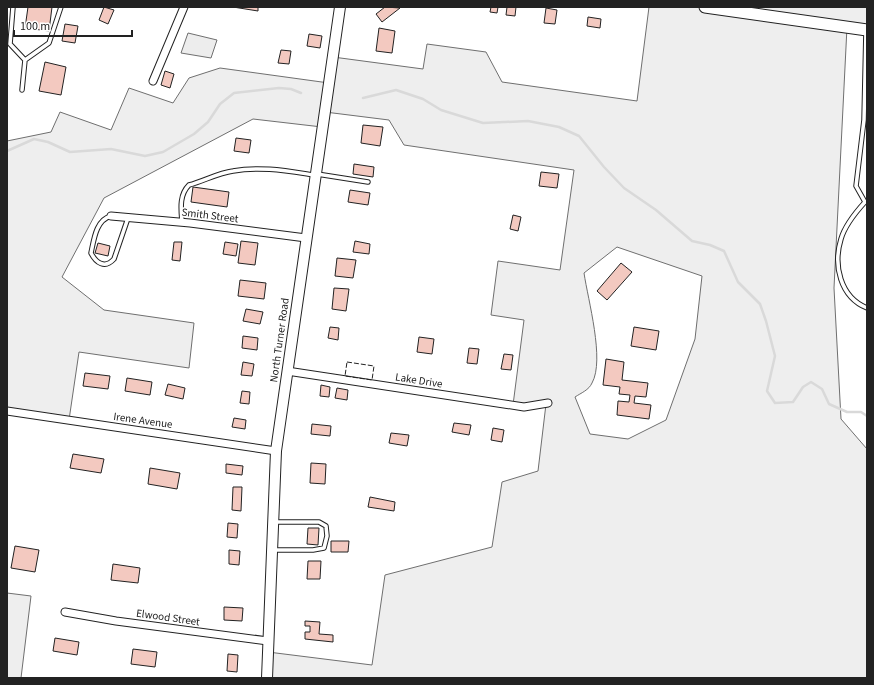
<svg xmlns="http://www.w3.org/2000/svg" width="874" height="685" viewBox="0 0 874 685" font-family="'Source Sans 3',sans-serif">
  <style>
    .green { fill: #eee; stroke: #6f6f6f; fill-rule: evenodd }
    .parking { fill: #ededed; stroke: #6f6f6f }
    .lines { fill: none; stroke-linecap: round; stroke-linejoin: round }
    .stream { stroke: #d9d9d9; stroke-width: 2.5 }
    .building { fill: #f3c9c0; stroke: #222 }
    .lane-casing { stroke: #222; stroke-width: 5.5 }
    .street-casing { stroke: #222; stroke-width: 9 }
    .secondary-casing { stroke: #222; stroke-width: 12 }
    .primary-casing { stroke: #222; stroke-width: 13 }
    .lane { stroke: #fff; stroke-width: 3.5 }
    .street { stroke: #fff; stroke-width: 7 }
    .secondary { stroke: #fff; stroke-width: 10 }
    .primary { stroke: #fff; stroke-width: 11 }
    .fence { stroke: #222; stroke-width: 1; stroke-dasharray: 5 2; stroke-linecap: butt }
    .labels { text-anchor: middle; stroke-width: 3; stroke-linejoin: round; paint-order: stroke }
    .street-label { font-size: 11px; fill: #222; stroke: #fff }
  </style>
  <rect width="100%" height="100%" fill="#fff"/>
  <path class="green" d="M649,7H867V30L847,27L834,288L841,419L867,449V678H267L268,652L372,665L385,575L492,547L502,482L538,471L546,404L513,405L524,320L491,315L498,261L560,270L574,170L404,145L389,120L325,112L322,127L253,119L104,198L62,277L104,310L194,323L189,368L79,352L69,420L7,411V141L51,132L60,112L111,130L129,88L173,103L189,78L220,68L329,83L333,57L423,69L427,44L486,52L502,82L637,101ZM617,247L702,276L695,339L666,420L628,439L590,434L575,397C581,393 589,390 592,383C605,360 588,300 584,273Z
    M7,593L31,596L21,678H7Z"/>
  <path class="parking" d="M188,33L217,40L211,58L181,53Z"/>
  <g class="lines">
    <path class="stream" d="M363,98L396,90L423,99L441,110L483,123L528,121L559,127L579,136L604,167L624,188L656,210L692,241L710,245L724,251L738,282L760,304L766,321L775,356L767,391L775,403L793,402L803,387L811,382L822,389L829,404L847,412H861L867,416
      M7,151L34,139L48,142L70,152L111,149L145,156L163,152L194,134L208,122L220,104L234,93L279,88L291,89L301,93"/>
  </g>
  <path class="building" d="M28,7H52L49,31L25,28Z
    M104,7L114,10L108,24L99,20Z
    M233,7H258V11Z
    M385,7L400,8L382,22L376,14Z
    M491,7H498L497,13L490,12Z
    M507,7H516L515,16L506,15Z
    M546,8L557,10L555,24L544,23Z
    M588,17L601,19L600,28L587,26Z
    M65,24L78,26L75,43L62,41Z
    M379,28L395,31L392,53L376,51Z
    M309,34L322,36L320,48L307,46Z
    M281,50L291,51L289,64L278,63Z
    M45,62L66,67L61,95L39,91Z
    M165,71L174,74L170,88L161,85Z
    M363,125L383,127L380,146L361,143Z
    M236,138L251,140L249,153L234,151Z
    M354,164L374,167L373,177L353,174Z
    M541,172L559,174L557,188L539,186Z
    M193,187L229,192L227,207L191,202Z
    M350,190L370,193L368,205L348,202Z
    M513,215L521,217L518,231L510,229Z
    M241,241L258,243L255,265L238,263Z
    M355,241L370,244L369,254L353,252Z
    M174,242H182L180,261L172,260Z
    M225,242L238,244L236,256L223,254Z
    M98,243L110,246L108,256L95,253Z
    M337,258L356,260L353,278L335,276Z
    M621,263L632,272L607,300L597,291Z
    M240,280L266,283L264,299L238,296Z
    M334,288L349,289L346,311L332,309Z
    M246,309L263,312L260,324L243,321Z
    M330,327L339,328L338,340L328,338Z
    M634,327L659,331L656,350L631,346Z
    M243,336L258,338L257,350L242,348Z
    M419,337L434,339L432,354L417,352Z
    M469,348L479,349L477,364L467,363Z
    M504,354L513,355L511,370L501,369Z
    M606,359L624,362L622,380L648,383L646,397L635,396L634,403L651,405L649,419L617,415L618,401L629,402L630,395L619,394L620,387L603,385Z
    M243,362L254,364L252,376L241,375Z
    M85,373L110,376L108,389L83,386Z
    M127,378L152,382L150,395L125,391Z
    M168,384L185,388L183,399L165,395Z
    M321,385L330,387L329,397L320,396Z
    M337,388L348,390L347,400L335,398Z
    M242,391L250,392L249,404L240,403Z
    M234,418L246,420L245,429L232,427Z
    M454,423L471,425L469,435L452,432Z
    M312,424L331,426L330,436L311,434Z
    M493,428L504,430L502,442L491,440Z
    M391,433L409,435L407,446L389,443Z
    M73,454L104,459L101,473L70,468Z
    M311,463L326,464L325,484L310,483Z
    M226,464L243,466L242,475L226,473Z
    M150,468L180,473L177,489L148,484Z
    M233,487H242L241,511L232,510Z
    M370,497L395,502L394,511L368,507Z
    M228,523L238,524L237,538L227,537Z
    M308,528H319L318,545L307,544Z
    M331,541H349L348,552H331Z
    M15,546L39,550L35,572L11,568Z
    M229,550L240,551L239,565L229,564Z
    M308,561H321L320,579H307Z
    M113,564L140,568L138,583L111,580Z
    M224,607L243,608L242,621L224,620Z
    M305,621L320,622L319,634L333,635V642L305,639V632H310V626H305Z
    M55,638L79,642L77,655L53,651Z
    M133,649L157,652L155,667L131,664Z
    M228,654L238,655L237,672L227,671Z"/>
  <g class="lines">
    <g class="lane-casing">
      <path id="lane" d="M13,7L10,44L25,60
        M866,30L864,120L856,186L865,202C855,213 845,225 841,239C833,265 840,297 867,308
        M22,90L25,60L49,43L61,7
        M317,174L368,182
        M111,216C96,220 94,239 91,253C96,263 105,269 114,259L128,218
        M182,222C181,209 179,195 189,185C204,181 218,173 233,171C260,166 287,171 314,175
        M272,550H313L324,548L327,536L326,526L319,522H275"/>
    </g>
    <g class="street-casing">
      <path id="street" d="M153,81L184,7
        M111,216L190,223L306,238
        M287,371L524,407L548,403
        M7,411L276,451
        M65,612L116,621L268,641"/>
    </g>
    <g class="secondary-casing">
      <path id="secondary" d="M267,678L276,451L340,7"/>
    </g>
    <g class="primary-casing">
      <path id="primary" d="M705,7L867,30"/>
    </g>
    <use href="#lane" class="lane"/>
    <use href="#street" class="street"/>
    <use href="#secondary" class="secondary"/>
    <use href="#primary" class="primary"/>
    <path class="fence" d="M347,362L374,366L372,380L345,376Z"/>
  </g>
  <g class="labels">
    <g class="street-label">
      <text transform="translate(210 215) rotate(7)" y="4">Smith Street</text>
      <text transform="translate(279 340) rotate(-82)" y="4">North Turner Road</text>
      <text transform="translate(419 380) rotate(9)" y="4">Lake Drive</text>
      <text transform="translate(143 420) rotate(8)" y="4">Irene Avenue</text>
      <text transform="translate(168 617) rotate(8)" y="4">Elwood Street</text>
    </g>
  </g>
  <rect width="874" height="685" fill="none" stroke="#222222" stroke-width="16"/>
  <path d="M14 30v6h118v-6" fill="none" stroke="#222222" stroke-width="2"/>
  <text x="20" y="30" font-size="12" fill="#222222" stroke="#ffffff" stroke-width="3" paint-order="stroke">100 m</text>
</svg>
